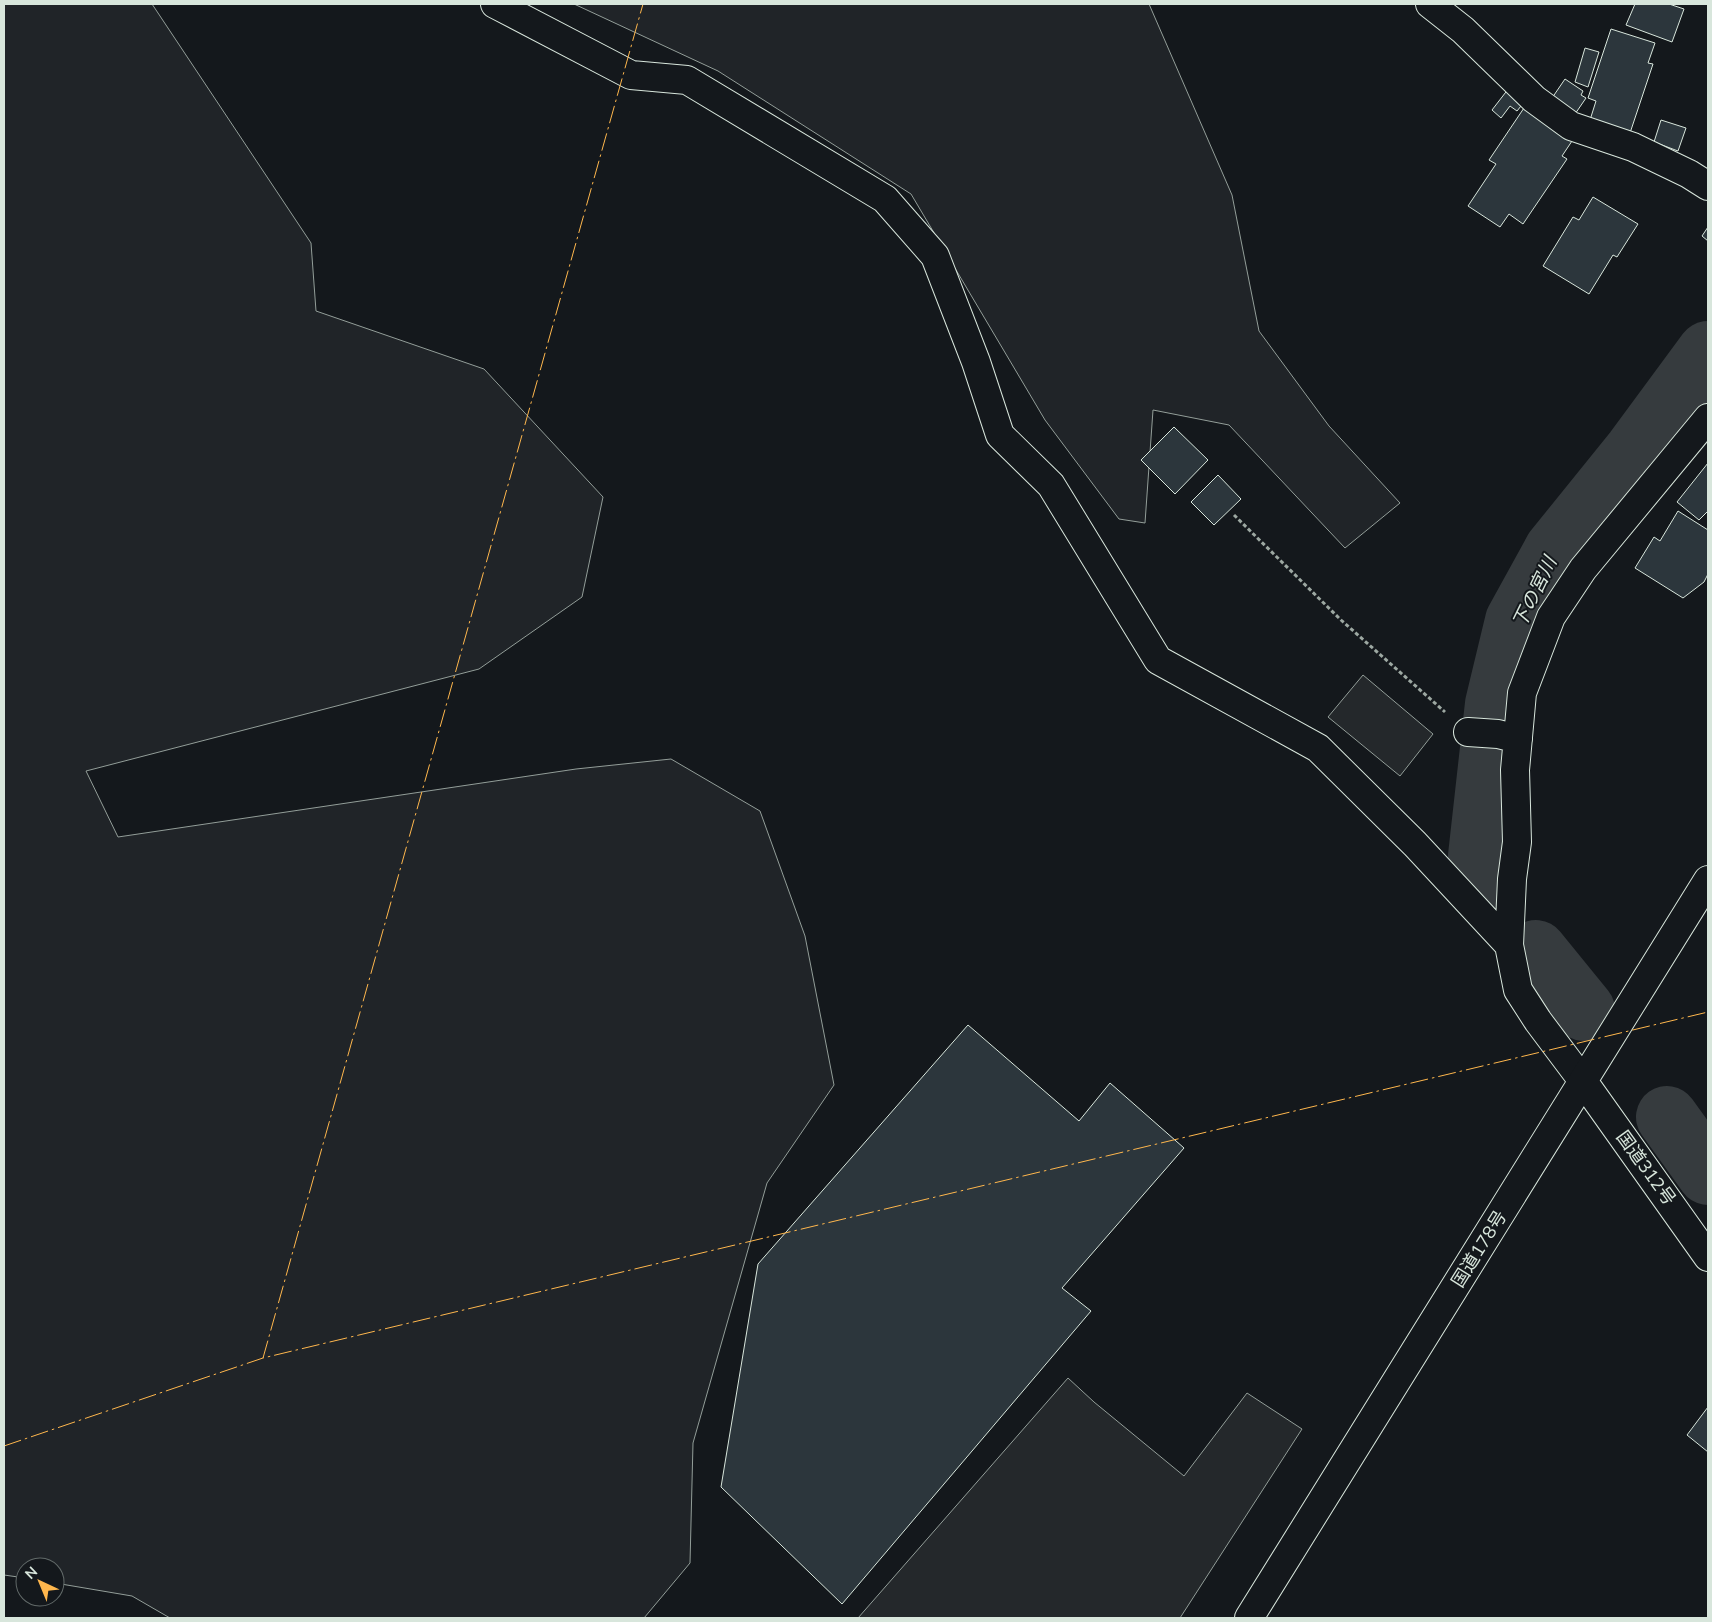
<svg xmlns="http://www.w3.org/2000/svg" width="1712" height="1622" viewBox="0 0 1712 1622" font-family="Mulish,'Noto Sans JP',sans-serif">
  <style>
    .green { fill: #202428; stroke: #939e99 }
    .parking { fill: #24282b; stroke: #939e99 }
    .lines { fill: none; stroke-linecap: round; stroke-linejoin: round }
    .river { stroke: #363b3e; stroke-width: 62 }
    .building { fill: #2c363c; stroke: #d8e6dc }
    .minor-casing { stroke: #d8e6dc; stroke-width: 30 }
    .highway-casing { stroke: #d8e6dc; stroke-width: 30 }
    .path { stroke: #9da8a2; stroke-width: 3; stroke-dasharray: 4 2.5; stroke-linecap: butt }
    .minor { stroke: #14181c; stroke-width: 28 }
    .highway { stroke: #14181c; stroke-width: 28 }
    .power { stroke: #ffb74d; stroke-width: 1; stroke-dasharray: 18 4 2.5 4; stroke-linecap: butt }
    .labels { text-anchor: middle; stroke-width: 4; stroke-linejoin: round; paint-order: stroke }
    .street-label { font-size: 18px; fill: #d8e6dc; stroke: #14181c }
    .water-label { font-size: 19px; font-style: italic; fill: #d8e6dc; stroke: #14181c }
  </style>
  <rect width="100%" height="100%" fill="#14181c"/>
  <path class="green" d="M4,4H152L311,243L316,311L484,369L603,497L582,597L479,669L86,771L118,837L576,769L671,759L760,811L805,936L834,1085L767,1183L693,1443L690,1563L644,1618H170L132,1596L55,1583V1567H25V1578L4,1575Z
    M574,4H1149L1232,195L1259,331L1329,426L1400,503L1345,548L1229,425L1153,410L1145,523L1119,519L1045,420L911,194L718,71Z"/>
  <path class="parking" d="M1363,675L1433,734L1400,776L1328,717Z
    M1068,1378L1094,1402L1184,1476L1247,1393L1302,1429L1180,1618H858Z"/>
  <g class="lines">
    <path class="river" d="M1483,882L1479,856L1496,704L1516,621L1555,550L1635,451L1708,352
      M1536,951L1584,1010
      M1667,1117L1708,1174"/>
  </g>
  <path class="building" d="M1635,4H1669L1684,9L1672,42L1626,25Z
    M1611,29L1655,43L1648,63L1653,64L1630,133L1590,120L1596,101L1588,98Z
    M1585,48L1599,52L1588,87L1575,82Z
    M1565,79L1583,91L1581,95L1586,98L1573,117L1550,101Z
    M1509,88L1525,101L1517,111L1510,106L1501,118L1492,110Z
    M1526,105L1574,138L1562,156L1567,159L1523,224L1509,214L1500,227L1468,206L1496,164L1489,160Z
    M1661,120L1686,128L1678,151L1654,142Z
    M1593,197L1638,224L1617,257L1613,255L1589,294L1543,266L1573,217L1579,220Z
    M1708,227V241L1702,236Z
    M1174,427L1208,460L1175,494L1141,460Z
    M1708,463V511L1699,520L1677,502Z
    M1218,475L1241,499L1214,525L1191,502Z
    M1678,511L1708,530V574L1704,582L1683,598L1635,568L1654,537L1660,541Z
    M968,1025L1079,1121L1110,1083L1184,1148L1062,1288L1091,1311L842,1604L721,1487L758,1264Z
    M1708,1407V1452L1687,1435Z"/>
  <g class="lines">
    <g class="minor-casing">
      <path id="minor" d="M495,4L631,75L687,80L885,199L935,256L976,362L1000,435L1051,485L1158,660L1318,748L1415,844L1509,945
        M1430,4L1463,30L1534,99L1571,126L1633,147L1689,174L1708,186
        M1468,732L1498,734L1518,739
        M1583,1081L1538,1021L1518,990L1509,945L1512,879L1517,842L1515,770L1522,693L1551,617L1583,569L1708,418"/>
    </g>
    <g class="highway-casing">
      <path id="highway" d="M1583,1081L1708,1257
        M1249,1618L1708,880"/>
    </g>
    <path class="path" d="M1234,515L1341,620L1445,712"/>
    <use href="#minor" class="minor"/>
    <use href="#highway" class="highway"/>
    <path class="power" d="M263,1358L643,4
      M4,1446L263,1358L1708,1012"/>
  </g>
  <g class="labels">
    <g class="street-label">
      <text transform="translate(1646 1168) rotate(54)" y="6">国道312号</text>
      <text transform="translate(1479 1249) rotate(-58)" y="6">国道178号</text>
    </g>
    <g class="water-label">
      <text transform="translate(1534 592) rotate(-64)" y="7">下の宮川</text>
    </g>
  </g>
  <rect width="1712" height="1622" fill="none" stroke="#d8e6dc" stroke-width="10"/>
  <g transform="translate(40 1582) rotate(316)"><circle r="24" fill="#14181c" stroke="#626a69"/>
  <path d="M0-4L9 19L0 12L-9 19Z" fill="#ffb74d"/>
  <text y="-8" font-size="14" font-weight="bold" text-anchor="middle" fill="#d8e6dc">N</text>
  </g>
</svg>
